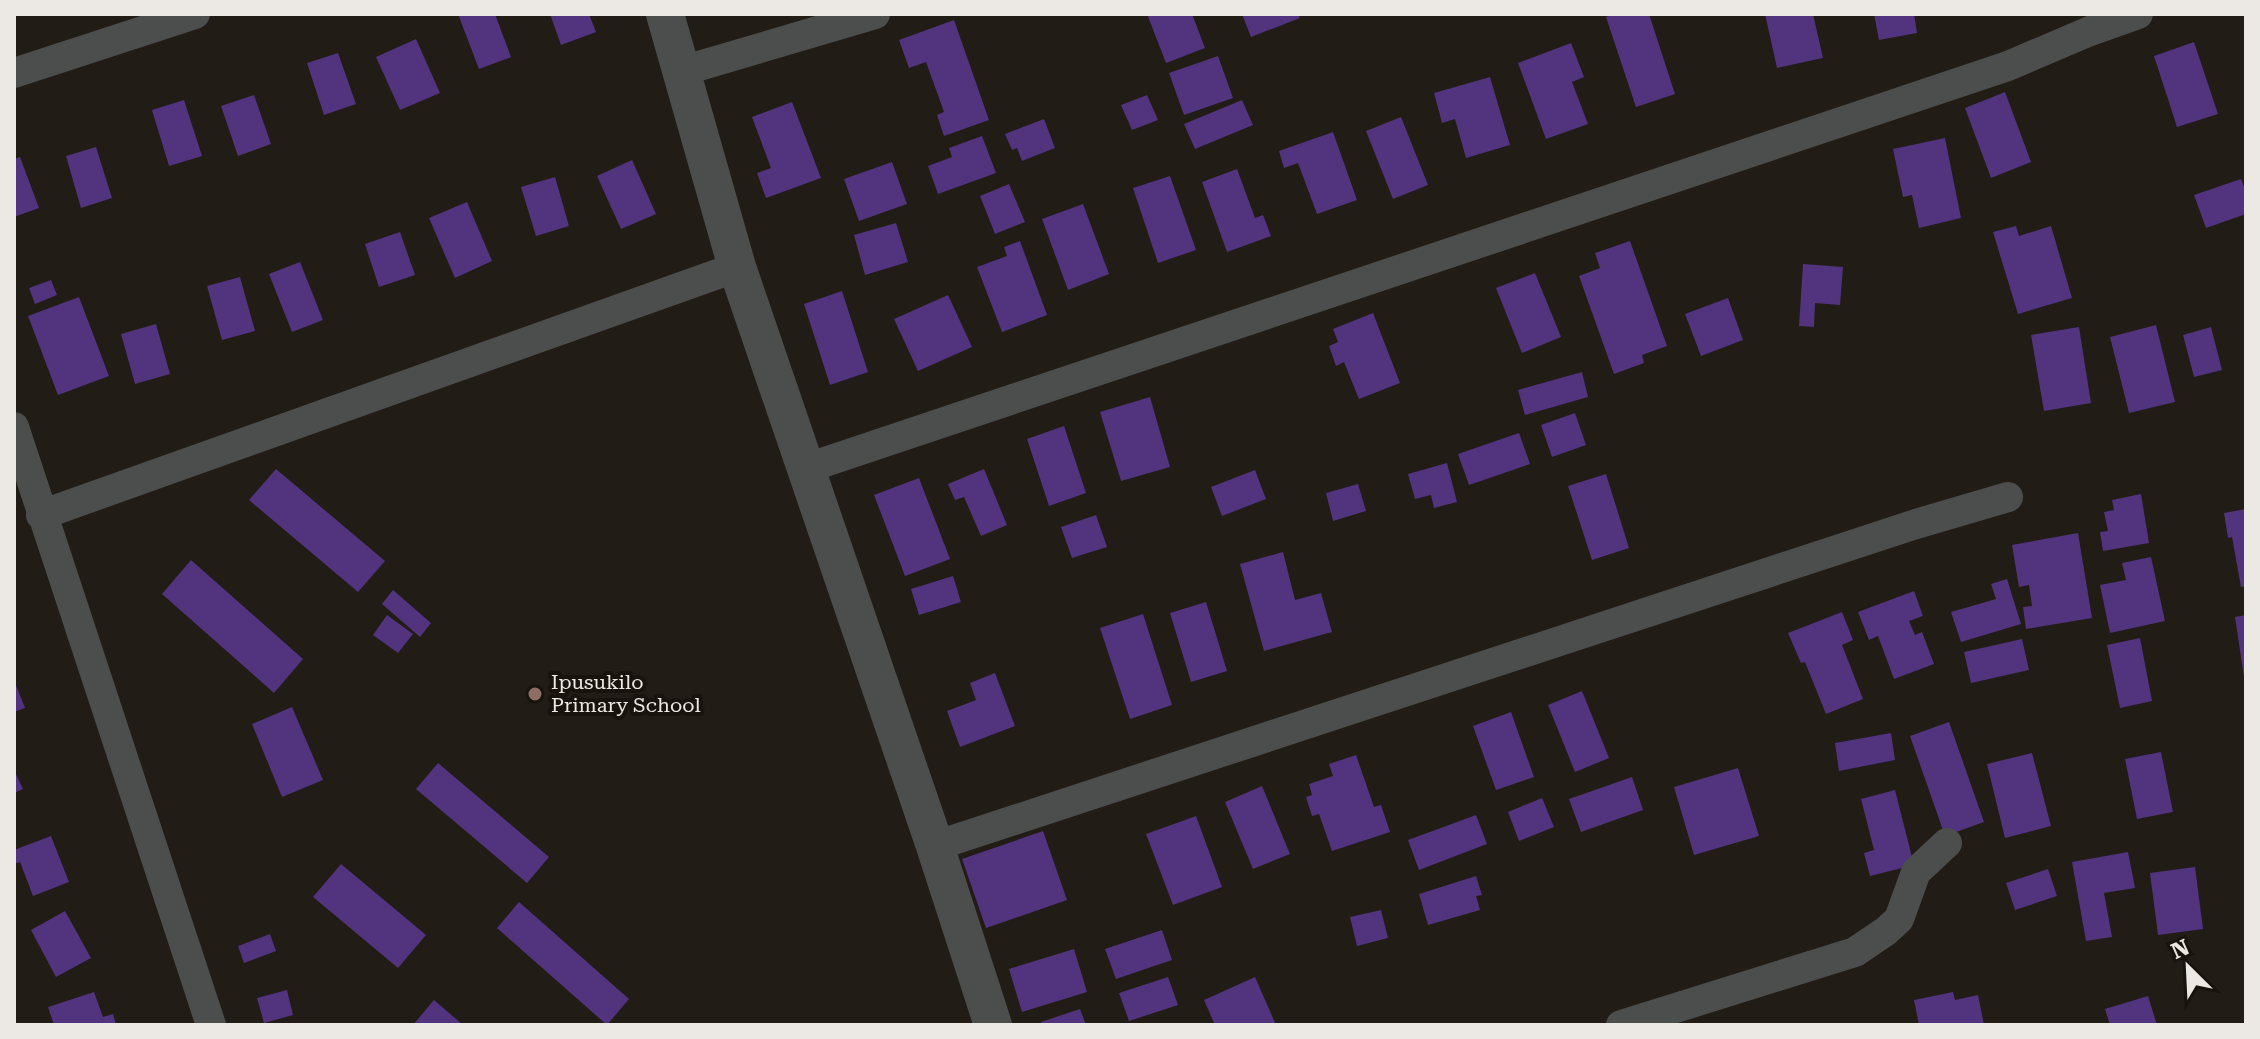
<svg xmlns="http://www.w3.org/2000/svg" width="2260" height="1039" viewBox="0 0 2260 1039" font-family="'Roboto Serif',serif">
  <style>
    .building { fill: #52337e }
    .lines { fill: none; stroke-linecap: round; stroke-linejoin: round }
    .minor { stroke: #4b4e4c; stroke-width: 30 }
    .tertiary { stroke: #4b4e4c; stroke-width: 38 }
    .education-dot { fill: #8d6e63; stroke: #18130d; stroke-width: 3 }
    .labels { text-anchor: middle; stroke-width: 8; stroke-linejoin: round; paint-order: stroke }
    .poi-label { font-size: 20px; fill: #ece8e4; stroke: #18130d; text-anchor: start }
  </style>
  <rect width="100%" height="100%" fill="#211c16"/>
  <path class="building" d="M458,14H495L511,57L479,69Z
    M550,14H589L596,32L561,45Z
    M1147,14H1192L1205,48L1166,63Z
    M1242,14H1298L1300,18L1251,37Z
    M1615,14H1649L1675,94L1636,107L1606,17Z
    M1765,14H1813L1823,58L1777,68Z
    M1874,14H1914L1917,33L1879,40Z
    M954,20L989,120L944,136L937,115L944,112L926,62L909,68L899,40Z
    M416,39L440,93L400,110L376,57Z
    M2194,42L2218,114L2177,127L2154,56Z
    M1571,43L1584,77L1572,82L1588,124L1546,139L1518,63Z
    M338,53L356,104L324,115L307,63Z
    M1218,56L1233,98L1184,115L1169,73Z
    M1490,77L1510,145L1466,158L1455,119L1442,123L1434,93Z
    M2005,92L2031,162L1991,178L1965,108Z
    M254,95L271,144L238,156L221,106Z
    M1147,95L1158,120L1132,130L1121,105Z
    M184,100L202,156L169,166L152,110Z
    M1242,100L1253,125L1195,149L1184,124Z
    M792,102L821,178L766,198L757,173L771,168L752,117Z
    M1401,117L1428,185L1393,199L1366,131Z
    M1044,119L1055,148L1022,161L1017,148L1012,150L1005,134Z
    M1333,132L1357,200L1317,214L1298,163L1284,168L1279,151Z
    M982,136L996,173L938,194L928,166L952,157L949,148Z
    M1945,138L1961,218L1919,228L1912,195L1903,197L1893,149Z
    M96,147L112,198L81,208L66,156Z
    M20,157L39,208L14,217V159Z
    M632,160L656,214L621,229L597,176Z
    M892,162L907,204L859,221L844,179Z
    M1237,169L1255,218L1263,215L1271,236L1227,252L1202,182Z
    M1170,176L1196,250L1158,263L1133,188Z
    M555,177L569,226L536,236L521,187Z
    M2241,179L2246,192V214L2206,228L2194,195Z
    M1009,184L1025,222L995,234L980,196Z
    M467,202L492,261L455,278L429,218Z
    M1083,204L1109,274L1068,290L1042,219Z
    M896,223L908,262L865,275L854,235Z
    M2016,226L2019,236L2051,226L2072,298L2018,314L1993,232Z
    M400,232L415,275L379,287L365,244Z
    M1020,241L1047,315L1002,332L977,267L1007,256L1004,247Z
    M1630,241L1667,346L1642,355L1644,363L1614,374L1579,276L1600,268L1595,253Z
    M300,262L323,320L292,332L269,274Z
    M1803,264L1843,267L1840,305L1815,303L1814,327L1799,326Z
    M1535,273L1561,337L1522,353L1496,288Z
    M240,277L255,331L222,340L207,286Z
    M51,280L57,295L35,304L29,288Z
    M842,291L868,372L830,385L804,304Z
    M948,295L972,347L918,371L894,319Z
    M79,297L109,376L58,395L28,316Z
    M1728,298L1743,340L1701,356L1685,314Z
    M1373,313L1400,383L1359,399L1344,362L1336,366L1329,346L1338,342L1333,329Z
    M156,324L170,374L135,384L121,334Z
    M2156,325L2175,402L2129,413L2110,337Z
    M2079,327L2091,403L2044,411L2031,335Z
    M2211,327L2222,370L2194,377L2183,335Z
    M1582,372L1588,397L1525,415L1518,390Z
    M1150,397L1170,467L1121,481L1100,412Z
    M1575,413L1586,445L1552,457L1541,425Z
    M1064,426L1086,493L1049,506L1027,439Z
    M1519,433L1530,464L1469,485L1458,454Z
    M1447,463L1457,502L1434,508L1431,495L1415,499L1408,474Z
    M276,469L385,561L358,592L249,500Z
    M984,469L1007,525L981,536L964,497L955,500L948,484Z
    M1255,470L1266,499L1222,516L1211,487Z
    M1606,474L1629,548L1592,560L1568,486Z
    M919,478L950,559L905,576L874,495Z
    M1358,484L1366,511L1333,521L1326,493Z
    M2141,494L2149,543L2103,551L2100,532L2108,531L2104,512L2114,510L2112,500Z
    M2246,509V586L2241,587L2232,537L2228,538L2224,513Z
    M1096,515L1107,547L1072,558L1061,527Z
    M2078,533L2092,618L2026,629L2023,607L2032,606L2029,585L2019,587L2012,545Z
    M1283,552L1295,600L1321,593L1332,632L1264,651L1240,564Z
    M2151,557L2165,621L2110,633L2100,585L2126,580L2122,563Z
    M191,560L303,659L274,693L162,594Z
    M953,576L961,602L919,615L911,589Z
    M2007,579L2021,624L1961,642L1951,612L1996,599L1991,584Z
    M393,590L431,623L420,637L382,604Z
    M1914,591L1923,616L1909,621L1915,635L1922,632L1934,664L1894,679L1878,636L1869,640L1858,612Z
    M1206,602L1227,671L1191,682L1170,613Z
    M1842,612L1853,640L1842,645L1863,699L1826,714L1805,662L1801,663L1788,633Z
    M1143,614L1172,705L1130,719L1100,628Z
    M387,615L413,634L398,653L373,635Z
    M2246,615V677H2244L2235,617Z
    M2140,638L2152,701L2120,708L2107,645Z
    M2022,639L2029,670L1971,683L1964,652Z
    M995,673L1015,726L960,747L947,711L976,700L970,683Z
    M14,680L25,708L14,712Z
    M1582,691L1609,758L1575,772L1548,705Z
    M292,707L323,780L282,797L252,724Z
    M1511,712L1534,777L1496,790L1473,726Z
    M1949,722L1984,822L1945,836L1910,736Z
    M1891,733L1895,760L1839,771L1835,743Z
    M2161,752L2173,812L2137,819L2125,759Z
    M2032,753L2051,826L2005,838L1987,764Z
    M1356,755L1374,807L1381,805L1390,832L1332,851L1319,814L1312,816L1306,797L1312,795L1309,784L1333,776L1329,764Z
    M438,763L549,857L527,883L416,789Z
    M1738,768L1759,836L1694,855L1674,787Z
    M14,770L23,789L14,793Z
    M1632,777L1643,810L1581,832L1569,799Z
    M1262,786L1290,854L1253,869L1225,802Z
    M1895,790L1914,865L1870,876L1864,853L1874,850L1861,799Z
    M1542,798L1554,827L1519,841L1508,812Z
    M1476,815L1487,844L1419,870L1408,840Z
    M1196,816L1222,887L1173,905L1146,834Z
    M1043,831L1067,900L986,928L962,859Z
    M51,836L69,882L33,896L20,862L14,864V850Z
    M2128,852L2135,888L2104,893L2112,937L2086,941L2072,862Z
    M341,864L426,935L398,968L313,897Z
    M2195,867L2203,929L2158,935L2150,873Z
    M2048,869L2057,896L2015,910L2006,883Z
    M1476,876L1482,895L1476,896L1480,910L1428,925L1419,894Z
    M519,902L629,999L607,1025L497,928Z
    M1381,910L1388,938L1357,946L1350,917Z
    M65,911L91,958L56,977L31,930Z
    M1162,930L1172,960L1116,979L1105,949Z
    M270,934L276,951L244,963L238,946Z
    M1074,949L1087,992L1022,1012L1009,969Z
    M1168,977L1178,1005L1129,1021L1119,993Z
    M1255,977L1276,1025H1215L1204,1000Z
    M287,990L293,1015L264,1023L257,998Z
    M94,992L103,1017L113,1014L116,1025H54L48,1007Z
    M1953,992L1955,1000L1978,995L1984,1025H1919L1914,1000Z
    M2148,996L2157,1025H2110L2105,1009Z
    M434,1000L463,1025H413Z
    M1080,1009L1086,1025H1042L1041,1022Z"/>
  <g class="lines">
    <path class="minor" d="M682,71L875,14
      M14,73L195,14
      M14,427L211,1025
      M807,468L2008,66L2090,31L2138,14
      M41,515L737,267
      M935,846L1916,524L2008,497
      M1621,1025L1855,952L1886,931L1899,919L1916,872L1947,843"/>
    <path class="tertiary" d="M665,14L737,267L935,846L993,1025"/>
  </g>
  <circle class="education-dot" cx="535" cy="694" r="8"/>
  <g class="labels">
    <g class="poi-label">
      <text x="551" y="689">Ipusukilo<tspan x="551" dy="23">Primary School</tspan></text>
    </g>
  </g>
  <rect width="2260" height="1039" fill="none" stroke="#ece8e4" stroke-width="32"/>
  <g transform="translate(2188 967) rotate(336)" stroke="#18130d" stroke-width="6" paint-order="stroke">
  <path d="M0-6L14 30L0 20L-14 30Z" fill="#ece8e4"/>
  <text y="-12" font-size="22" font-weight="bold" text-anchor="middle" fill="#ece8e4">N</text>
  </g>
</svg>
